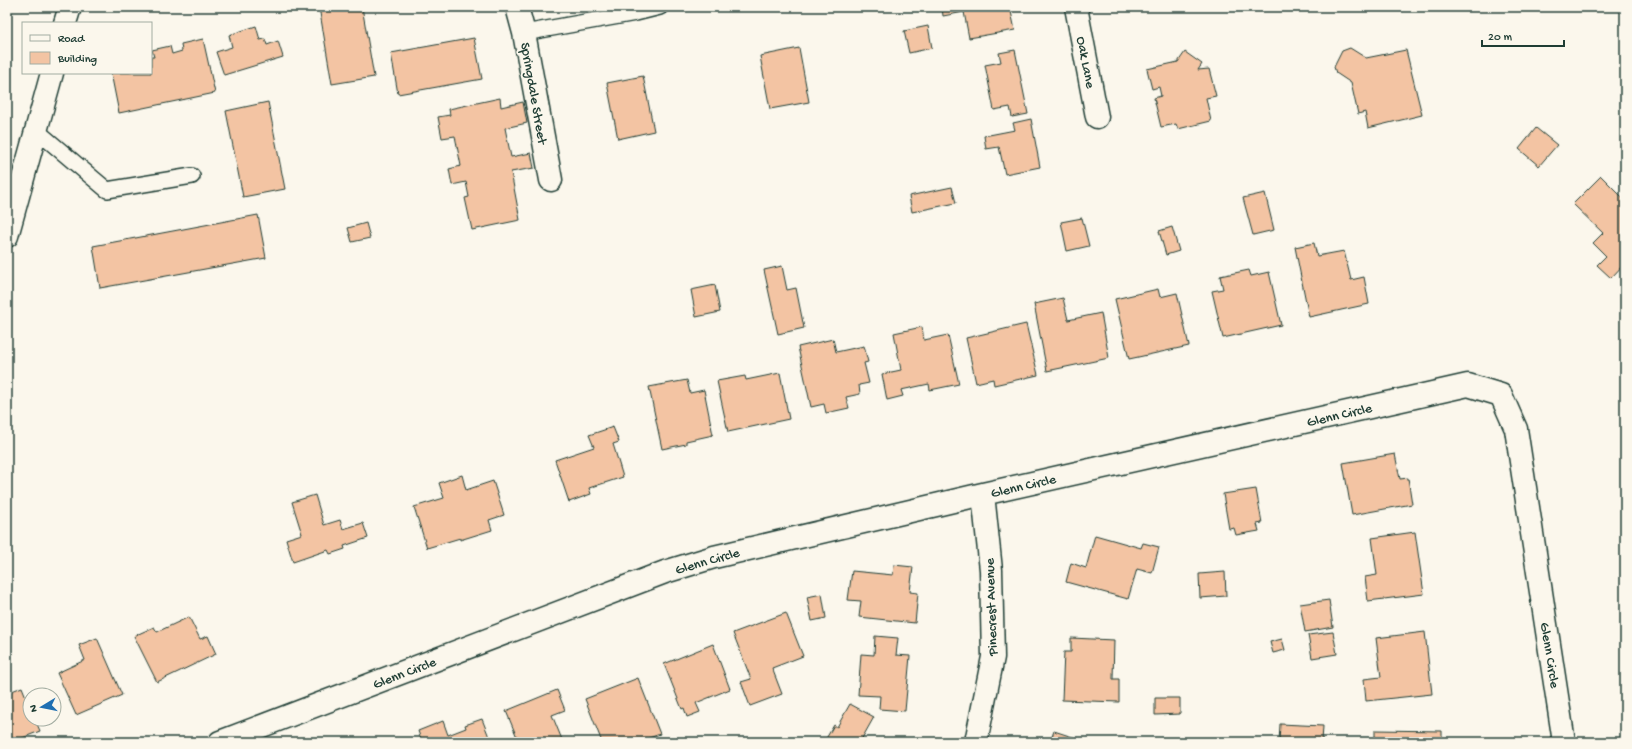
<svg xmlns="http://www.w3.org/2000/svg" width="1632" height="749" viewBox="0 0 1632 749" font-family="'Gochi Hand',sans-serif">
  <style>
    .building { fill: #f3c4a3; stroke: #1f3d34 }
    .lines { fill: none; stroke-linecap: round; stroke-linejoin: round }
    .lane-casing { stroke: #1f3d34; stroke-width: 18 }
    .street-casing { stroke: #1f3d34; stroke-width: 25 }
    .lane { stroke: #fbf7ec; stroke-width: 15 }
    .street { stroke: #fbf7ec; stroke-width: 22 }
    .labels { text-anchor: middle; stroke-width: 3.5; stroke-linejoin: round; paint-order: stroke }
    .street-label { font-size: 14px; fill: #1f3d34; stroke: #fbf7ec }
  </style>
  <rect width="100%" height="100%" fill="#fbf7ec"/>
  <filter id="ink" filterUnits="userSpaceOnUse"><feTurbulence type="fractalNoise" baseFrequency=".025" numOctaves="2"/><feDisplacementMap in="SourceGraphic" scale="8" xChannelSelector="R" yChannelSelector="G"/><feConvolveMatrix kernelMatrix="1 2 1 2 8 2 1 2 1" color-interpolation-filters="sRGB"/></filter>
  <g filter="url(#ink)">
    <path class="building" d="M319,7H362L374,77L332,84Z
      M942,7H1010L1015,30L969,38L964,12L943,16Z
      M256,26L260,40L265,39L267,45L278,41L283,57L224,75L216,52L232,47L229,35Z
      M928,26L932,48L909,53L904,31Z
      M474,38L482,79L398,94L391,53Z
      M203,39L215,93L119,113L111,73H151V57H154L152,50L170,46L172,54L182,51L181,44Z
      M799,48L809,102L770,109L760,56Z
      M1350,48L1366,58L1406,50L1422,115L1368,128L1365,112L1358,114L1351,83L1336,73L1334,67L1342,51Z
      M1015,50L1028,114L1012,117L1010,107L994,110L985,65L1001,62L999,53Z
      M1185,52L1202,64L1198,70L1209,69L1216,96L1206,98L1211,121L1178,129L1176,124L1161,127L1154,98L1161,96L1159,87L1152,89L1147,69L1178,62Z
      M643,76L654,131L618,139L607,83Z
      M500,98L501,107L523,102L527,123L505,128L511,157L531,153L534,168L511,172L520,220L472,230L465,198L469,197L466,182L452,185L449,169L461,166L455,136L442,138L438,117L450,115L449,109Z
      M268,102L285,189L243,197L226,111Z
      M1031,119L1040,167L1005,174L999,147L986,149L984,136L1015,130L1013,123Z
      M1536,128L1557,145L1539,166L1519,149Z
      M1601,176L1625,200V263L1611,278L1597,265L1606,256L1593,243L1603,233L1573,204Z
      M952,187L956,203L912,212L909,196Z
      M1265,193L1274,230L1253,235L1243,198Z
      M258,215L266,258L100,288L93,246Z
      M1082,218L1089,246L1067,251L1061,222Z
      M366,223L370,238L352,242L348,228Z
      M1172,227L1179,251L1166,255L1159,231Z
      M1314,243L1317,256L1344,251L1351,280L1364,277L1369,304L1309,317L1295,247Z
      M782,266L787,290L796,288L804,328L778,334L764,270Z
      M1249,270L1251,276L1269,272L1281,325L1223,338L1212,291L1223,289L1220,276Z
      M715,285L720,312L696,317L691,290Z
      M1158,289L1160,297L1177,293L1189,346L1129,359L1115,299Z
      M1063,298L1068,320L1101,313L1109,358L1047,371L1034,304Z
      M1026,324L1038,375L994,385L993,379L976,383L966,338Z
      M922,327L924,340L948,335L959,384L930,390L929,384L901,390L903,396L887,400L882,374L901,370L894,333Z
      M833,339L836,352L864,346L868,362L864,363L869,383L859,385L860,394L846,397L849,408L826,413L824,404L811,407L798,347Z
      M780,373L789,419L728,432L717,381L745,376L746,380Z
      M687,380L690,393L704,390L713,435L686,441V444L662,449L649,387Z
      M613,427L619,442L613,444L623,477L589,488L591,494L569,502L555,460L594,447L589,435Z
      M1395,454L1400,479L1408,478L1412,504L1352,515L1343,463Z
      M462,475L466,490L493,481L504,515L489,520L492,530L460,540V538L427,548L414,507L444,498L439,483Z
      M1256,489L1262,523L1257,524L1259,531L1236,535L1234,528L1229,529L1223,494Z
      M315,495L324,525L340,520L343,529L363,523L368,538L344,546L345,549L330,554L328,550L293,562L286,539L302,534L292,502Z
      M1415,532L1424,594L1368,601L1365,577L1377,575L1372,538Z
      M1095,535L1141,548L1143,543L1159,547L1152,573L1137,569L1128,599L1066,582L1071,563L1086,568Z
      M894,565L913,567L910,592L918,593L915,623L859,617L861,601L848,600L852,571L893,575Z
      M1225,572L1226,596L1200,598L1199,574Z
      M822,594L826,618L812,621L807,597Z
      M1329,600L1333,627L1305,632L1300,604Z
      M786,613L803,656L772,668L782,694L750,706L741,682L751,679L733,633Z
      M189,617L200,639L208,636L216,654L157,682L134,636L154,627L157,632Z
      M1333,632L1337,654L1312,658L1308,635Z
      M1425,632L1432,694L1366,701L1364,679L1381,677L1376,638Z
      M875,636L898,638L896,655L910,656L905,711L879,709L880,696L858,695L861,654L874,655Z
      M97,638L122,695L76,715L57,673L85,660L79,645Z
      M1071,638L1114,640L1113,679H1119V702L1062,700L1064,652H1071Z
      M1282,639L1285,650L1273,653L1270,642Z
      M713,644L730,689L696,703L700,712L687,717L684,708L682,709L664,664Z
      M638,678L660,734L638,742H602L585,699Z
      M22,687L30,707V719H35L40,731L12,742H7V693Z
      M557,690L565,710L552,715L563,742H519L506,711Z
      M1155,698H1180V714L1155,715Z
      M850,704L874,717L860,742H824L834,725L837,727Z
      M482,719L491,742H422L418,731L443,721L448,735L466,728L465,725Z
      M1280,724L1323,726L1322,742H1279Z
      M1375,730L1442,731V742H1375Z
      M1054,731L1088,742H1050Z"/>
    <g class="lines">
      <g class="lane-casing">
        <path id="lane" d="M524,33L636,13L660,7
          M36,130L107,190L192,176"/>
      </g>
      <g class="street-casing">
        <path id="street" d="M517,7L524,33L551,180
          M1076,7L1097,117
          M65,23L70,7
          M7,236L52,73
          M220,742L665,572L714,557L983,494L1468,385L1501,395L1516,429L1564,742
          M976,742L993,657L991,570L983,494"/>
      </g>
      <use href="#lane" class="lane"/>
      <use href="#street" class="street"/>
    </g>
  </g>
  <g class="labels">
    <g class="street-label">
      <text transform="translate(1087 62) rotate(79)" y="5">Oak Lane</text>
      <text transform="translate(535 93) rotate(80)" y="5">Springdale Street</text>
      <text transform="translate(1339 414) rotate(-13)" y="5">Glenn Circle</text>
      <text transform="translate(1023 485) rotate(-13)" y="5">Glenn Circle</text>
      <text transform="translate(707 560) rotate(-16)" y="5">Glenn Circle</text>
      <text transform="translate(990 607) rotate(-92)" y="5">Pinecrest Avenue</text>
      <text transform="translate(1551 655) rotate(81)" y="5">Glenn Circle</text>
      <text transform="translate(404 672) rotate(-21)" y="5">Glenn Circle</text>
    </g>
  </g>
  <rect width="1632" height="749" fill="none" stroke="#fbf7ec" stroke-width="24"/>
  <rect x="12" y="12" width="1608" height="725" fill="none" stroke="#1f3d34" stroke-width="1.5" filter="url(#ink)"/>
  <rect x="22" y="22" width="130" height="52" fill="#fbf7ec" stroke="#a3ada2"/>
  <rect x="30" y="35" width="20" height="6" fill="#fbf7ec" stroke="#a3ada2"/>
  <text x="58" y="42" font-size="12" fill="#1f3d34">Road</text>
  <rect x="30" y="52" width="20" height="12" fill="#f3c4a3" stroke="#a3ada2"/>
  <text x="58" y="62" font-size="12" fill="#1f3d34">Building</text>
  <g transform="translate(42 707) rotate(260)"><circle r="19" fill="#fbf7ec" stroke="#a3ada2"/>
  <path d="M0-3L7 15L0 10L-7 15Z" fill="#1f6fb2"/>
  <text y="-6" font-size="11" font-weight="bold" text-anchor="middle" fill="#1f3d34">N</text>
  </g>
  <path d="M1482 40v6h82v-6" fill="none" stroke="#1f3d34" stroke-width="2"/>
  <text x="1488" y="40" font-size="12" fill="#1f3d34" stroke="#fbf7ec" stroke-width="3" paint-order="stroke">20 m</text>
</svg>
